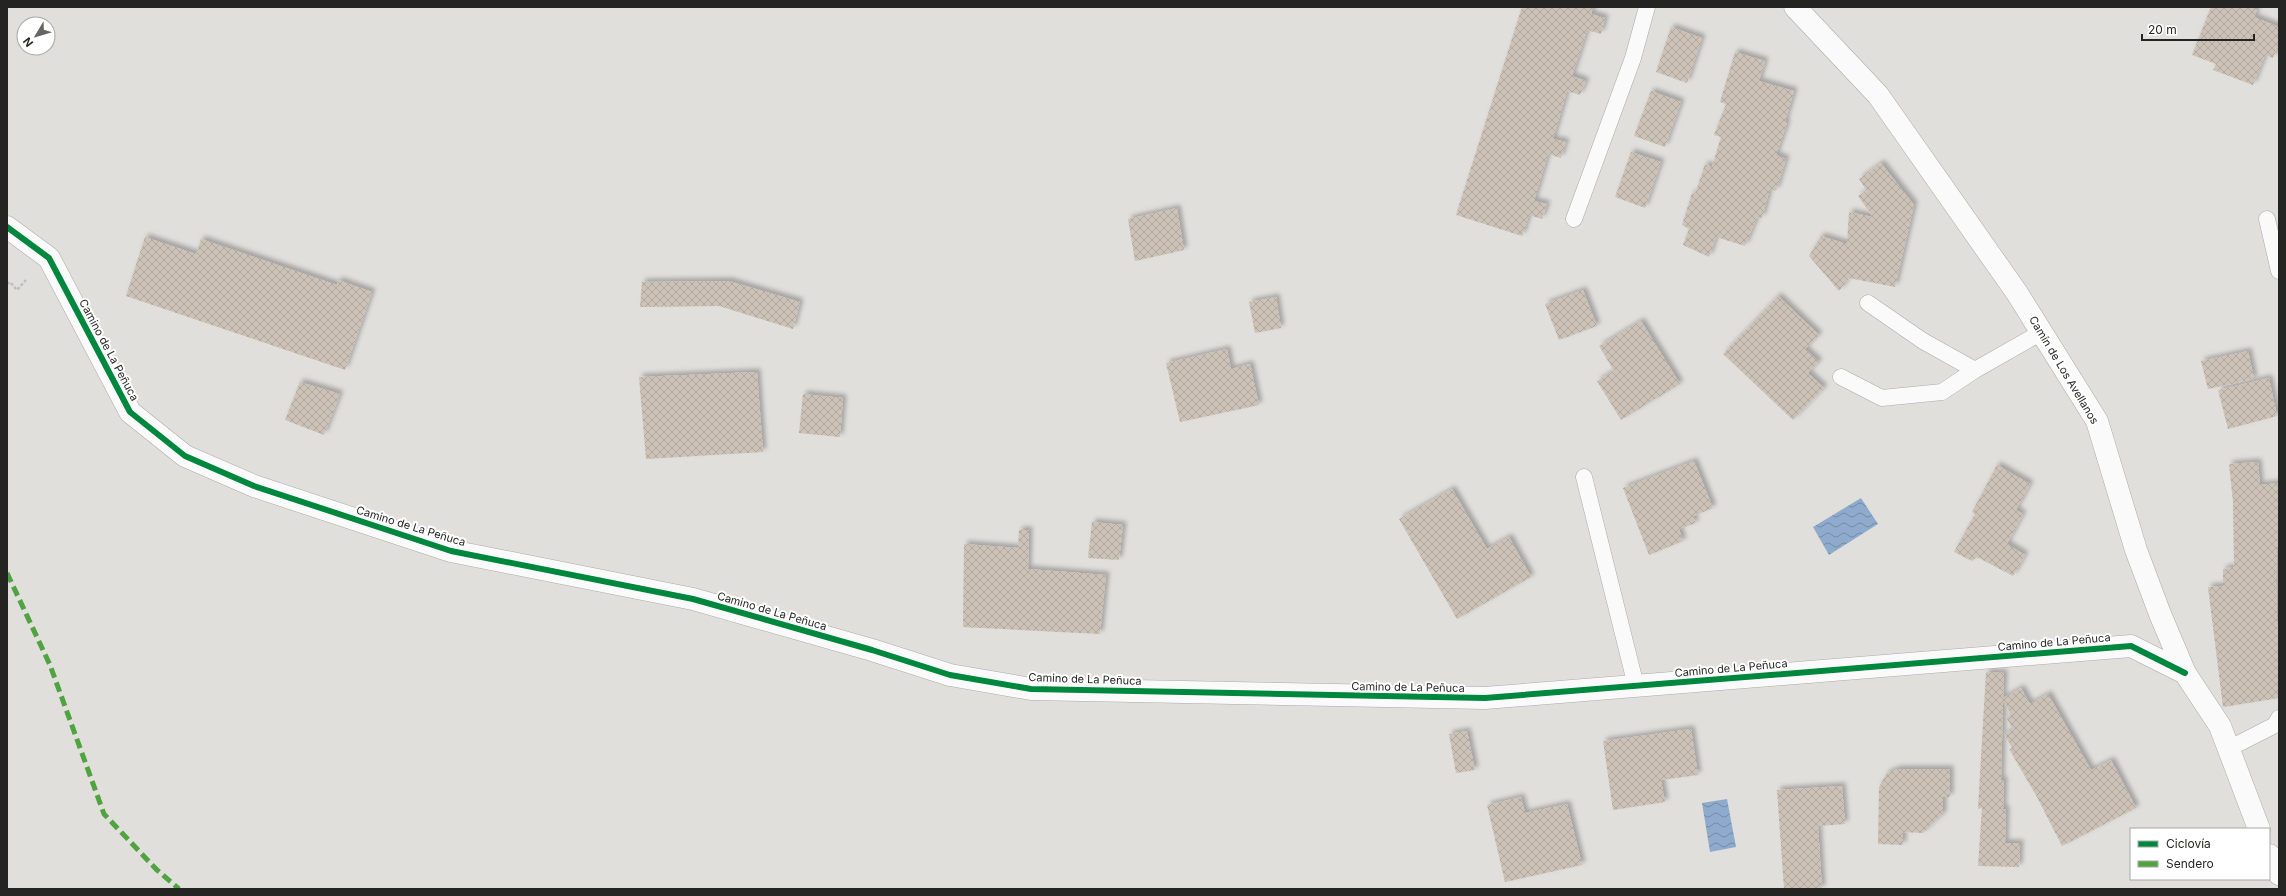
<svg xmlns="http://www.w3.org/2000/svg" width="2286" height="896" viewBox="0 0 2286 896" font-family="Inter,sans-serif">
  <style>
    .water { fill: url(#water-waves) }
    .building { fill: url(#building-cross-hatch); filter: url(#shadow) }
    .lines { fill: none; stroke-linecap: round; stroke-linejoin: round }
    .service-casing { stroke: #abaaa7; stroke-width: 17 }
    .minor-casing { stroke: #abaaa7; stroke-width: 23 }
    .path { stroke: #bebebd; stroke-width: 2.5; stroke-dasharray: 3 2; stroke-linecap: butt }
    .service { stroke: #fafafa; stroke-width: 16 }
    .minor { stroke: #fafafa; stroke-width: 22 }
    .quiet { stroke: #50a341; stroke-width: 5; stroke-dasharray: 10 5; stroke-linecap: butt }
    .cycleway-casing { stroke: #fff; stroke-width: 8 }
    .cycleway { stroke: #00873e; stroke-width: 6 }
    .labels { text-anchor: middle; stroke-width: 4; stroke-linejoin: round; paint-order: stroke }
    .street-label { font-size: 11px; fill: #242422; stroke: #fff }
  </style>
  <defs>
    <pattern id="water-waves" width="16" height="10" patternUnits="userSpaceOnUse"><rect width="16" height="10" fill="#8eabcd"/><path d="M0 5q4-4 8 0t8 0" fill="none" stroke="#748ba6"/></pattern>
    <pattern id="building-cross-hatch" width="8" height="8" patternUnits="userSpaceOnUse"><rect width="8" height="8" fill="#cdc2b7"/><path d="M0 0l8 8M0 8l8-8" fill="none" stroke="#b0a79d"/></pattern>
    <filter id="shadow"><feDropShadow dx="3.5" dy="-3.5" stdDeviation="2" flood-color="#0004"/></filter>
  </defs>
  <rect width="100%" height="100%" fill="#e1dfdc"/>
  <path class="water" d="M1861,498L1878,524L1829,555L1813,527Z
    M1727,799L1736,847L1710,852L1702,803Z"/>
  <path class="building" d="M1522,7H1593L1591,14L1605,18L1601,34L1587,30L1572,76L1586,81L1580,95L1567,91L1553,139L1566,142L1563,150L1561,158L1548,154L1534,201L1547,204L1542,219L1529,215L1522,236L1456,215Z
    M2211,7H2249L2257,10L2254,17L2279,27V43L2273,58L2265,55L2253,85L2213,70L2216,64L2192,55Z
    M1671,27L1702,38L1687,83L1656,72Z
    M1735,52L1765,61L1759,81L1794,91L1785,122L1787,123L1776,155L1786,159L1776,191L1770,188L1762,218L1757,217L1745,246L1716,237L1709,257L1683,245L1689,229L1682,225L1692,193L1695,194L1705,164L1712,167L1721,137L1714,135L1726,104L1720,102Z
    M1651,91L1681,102L1665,147L1634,136Z
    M1631,152L1661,162L1645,208L1615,197Z
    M1881,163L1914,205L1895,287L1849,278L1839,291L1809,256L1821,236L1847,244L1849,212L1873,217L1858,196L1867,191L1859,179Z
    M1177,208L1184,250L1135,261L1128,219Z
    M145,237L196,254L201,239L337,285L338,280L372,292L345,370L126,296Z
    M729,281L800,302L793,329L719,306L640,307L642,282Z
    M1583,290L1597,326L1559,340L1545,304Z
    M1778,296L1819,335L1805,349L1819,362L1808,373L1824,388L1793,420L1723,354Z
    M1276,297L1281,328L1255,333L1249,302Z
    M1641,321L1680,384L1621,420L1597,381L1614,371L1599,346Z
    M1227,349L1231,369L1250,364L1259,405L1180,422L1166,363Z
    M2248,351L2254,379L2208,389L2201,361Z
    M757,372L763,452L646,459L639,377Z
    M2269,378L2277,416L2228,429L2218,390Z
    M300,382L340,394L324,435L285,420Z
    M803,394L843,398L840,437L799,433Z
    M1694,461L1713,508L1693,516L1696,523L1679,529L1683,541L1649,555L1623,488Z
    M2258,462L2260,485L2279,483L2276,581L2279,698L2223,707L2208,587L2223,586V569L2234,567L2233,502L2229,464Z
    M1997,465L2030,484L2016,510L2023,514L2007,544L2025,555L2013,576L1977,557L1972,561L1954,552L1975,514L1972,512Z
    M1452,489L1487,549L1509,537L1531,577L1457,619L1399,519Z
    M1092,522L1123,525L1119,560L1088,558Z
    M1019,530H1029L1028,569L1106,575L1100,634L963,627L964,544L1018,548Z
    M1986,672L2004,673L2003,698L2021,688L2030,704L2048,694L2091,770L2111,760L2136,808L2062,846L2037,797L2009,749L2012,748L2004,734L2013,730L2006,717L2011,715L2003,701L2001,780H2004L2003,809H2006L2005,843H2020L2019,867L1978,866L1982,808L1978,809Z
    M1691,729L1698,775L1661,780L1665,802L1613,810L1603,741Z
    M1467,731L1475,770L1456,773L1449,734Z
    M1898,769H1950V797H1943V814L1923,833L1903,832V845L1878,844L1879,787L1887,773Z
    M1842,786L1845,824L1818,826L1822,889H1784L1777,790Z
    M1521,797L1525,813L1567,804L1582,865L1505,882L1487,805Z"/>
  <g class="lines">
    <g class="service-casing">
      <path id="service" d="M1574,219L1633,58L1647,7
        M2267,219L2279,271
        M1868,303L1923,341L1975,370
        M1841,377L1882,398L1942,392L1975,370L2042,332
        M1584,477L1636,686
        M2228,749L2275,725L2279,718"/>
    </g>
    <g class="minor-casing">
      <path id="minor" d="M1795,7L1878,95L2017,293L2097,421L2136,550L2160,614L2185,673L2220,726L2259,829
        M7,227L49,258L130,412L185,456L254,486L451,551L693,599L872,650L950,675L1031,689L1485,698L2131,646L2185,673
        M2269,855L2279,874"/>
    </g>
    <path class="path" d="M7,284L10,282L17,290L26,280"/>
    <use href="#service" class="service"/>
    <use href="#minor" class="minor"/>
    <path class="quiet" d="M7,573L50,665L104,814L156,869L179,889"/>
    <g class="cycleway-casing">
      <path id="cycleway" d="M7,227L49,258L130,412L185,456L254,486L451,551L693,599L872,650L950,675L1031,689L1485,698L2131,646L2185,673"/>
    </g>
    <use href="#cycleway" class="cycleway"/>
  </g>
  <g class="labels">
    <g class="street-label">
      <text transform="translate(109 350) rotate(62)" y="4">Camino de La Peñuca</text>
      <text transform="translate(2064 370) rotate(59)" y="4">Camín de Los Avellanos</text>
      <text transform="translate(411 526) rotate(17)" y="4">Camino de La Peñuca</text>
      <text transform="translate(772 611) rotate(16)" y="4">Camino de La Peñuca</text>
      <text transform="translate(2054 642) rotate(-5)" y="4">Camino de La Peñuca</text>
      <text transform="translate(1731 668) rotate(-5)" y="4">Camino de La Peñuca</text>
      <text transform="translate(1085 679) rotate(2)" y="4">Camino de La Peñuca</text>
      <text transform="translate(1408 687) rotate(1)" y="4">Camino de La Peñuca</text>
    </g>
  </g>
  <rect width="2286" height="896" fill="none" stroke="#242422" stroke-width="16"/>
  <rect x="2130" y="828" width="140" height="52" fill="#ffffff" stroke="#a7a7a7"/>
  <rect x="2138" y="841" width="20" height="6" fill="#00873e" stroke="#a7a7a7"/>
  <text x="2166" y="848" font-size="12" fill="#242422">Ciclovía</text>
  <rect x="2138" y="861" width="20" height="6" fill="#50a341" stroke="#a7a7a7"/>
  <text x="2166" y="868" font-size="12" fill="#242422">Sendero</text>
  <g transform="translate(36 36) rotate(232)"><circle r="19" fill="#ffffff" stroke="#a7a7a7"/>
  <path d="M0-3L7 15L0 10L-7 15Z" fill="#666563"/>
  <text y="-6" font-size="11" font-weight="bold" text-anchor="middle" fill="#242422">N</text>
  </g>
  <path d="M2142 34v6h112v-6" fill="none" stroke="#242422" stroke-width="2"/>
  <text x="2148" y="34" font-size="12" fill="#242422" stroke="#ffffff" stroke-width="3" paint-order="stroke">20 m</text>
</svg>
